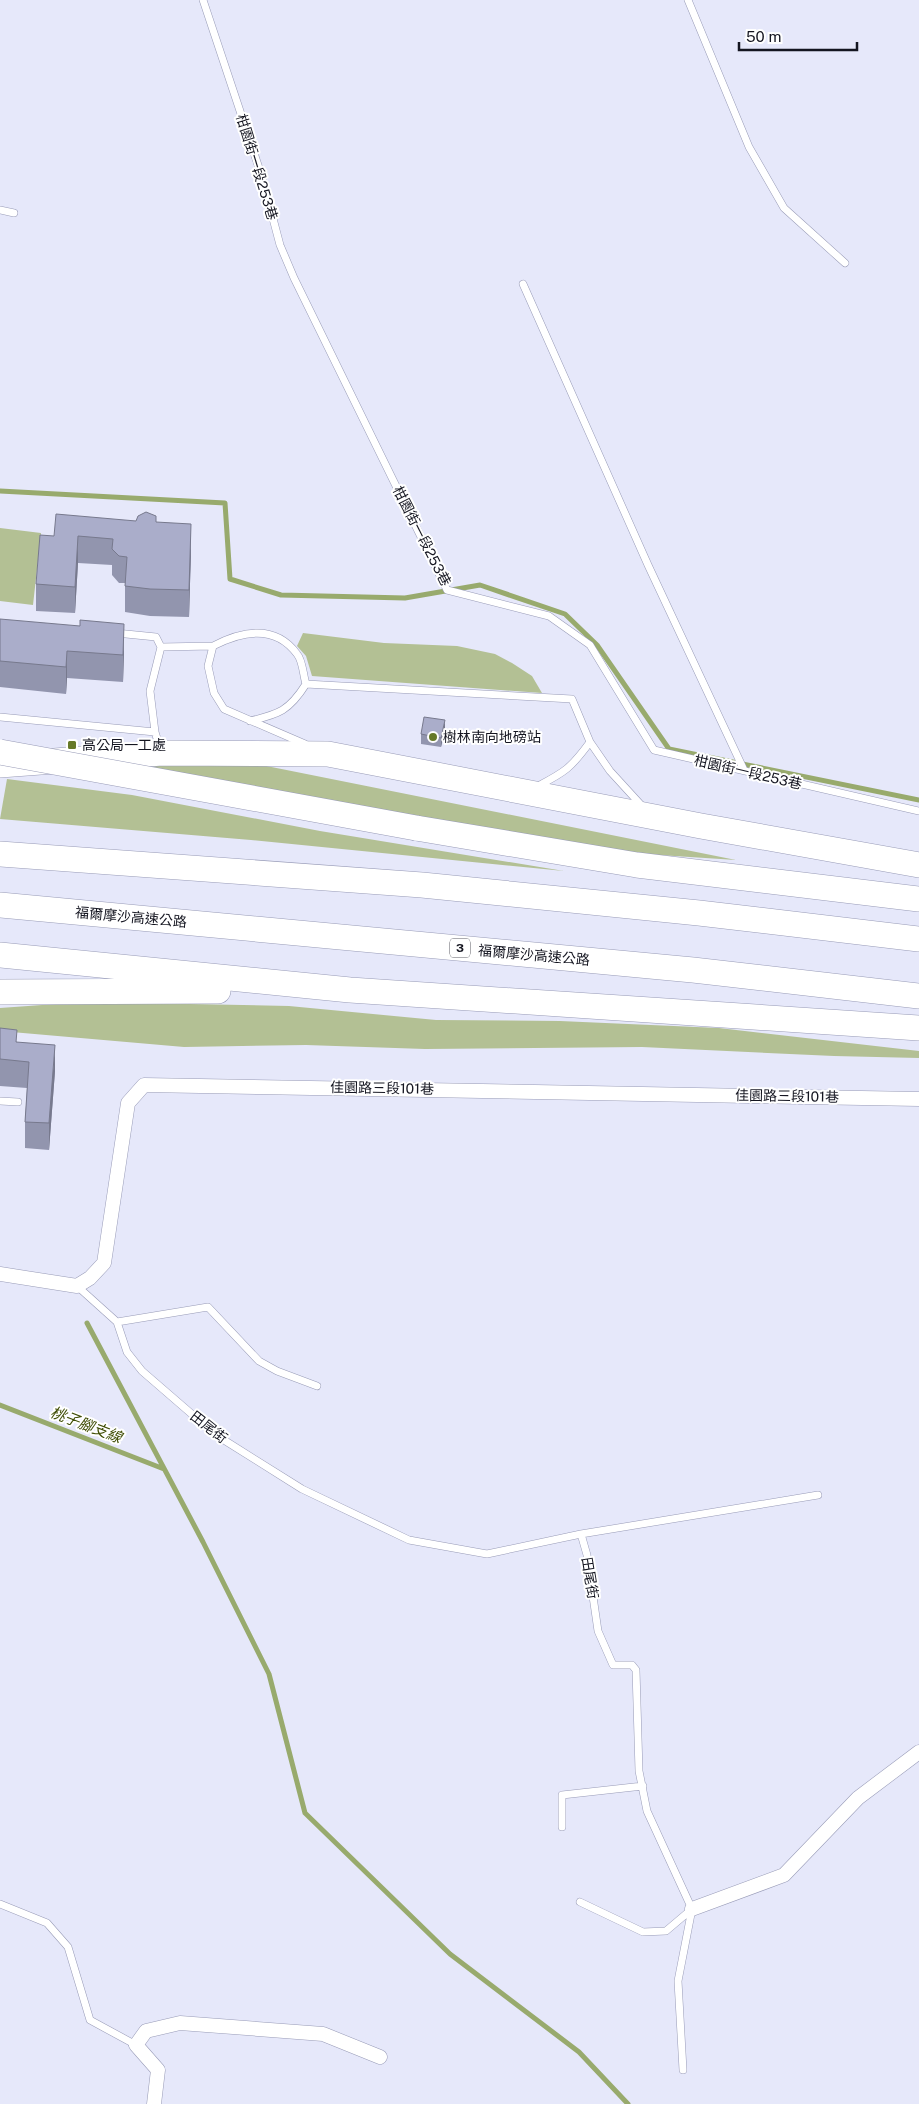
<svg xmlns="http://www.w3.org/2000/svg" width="919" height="2104" viewBox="0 0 919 2104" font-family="'Public Sans','Noto Sans TC',sans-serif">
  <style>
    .green { fill: #b3c094 }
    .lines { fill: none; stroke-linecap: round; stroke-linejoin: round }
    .stream { stroke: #98aa6d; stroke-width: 5 }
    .lane-casing { stroke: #989bb7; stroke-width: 8 }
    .street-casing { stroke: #989bb7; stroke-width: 15 }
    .highway-casing { stroke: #989bb7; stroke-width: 26 }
    .lane { stroke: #fff; stroke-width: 7 }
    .street { stroke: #fff; stroke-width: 14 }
    .highway { stroke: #fff; stroke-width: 25 }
    .highway-bridge-casing { stroke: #989bb7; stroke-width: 26; stroke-linecap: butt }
    .highway-bridge { stroke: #fff; stroke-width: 25 }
    .wall { fill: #9295ae }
    .shaded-wall { fill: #77798d }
    .building { fill: #aaadca; stroke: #77798d }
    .poi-dot { fill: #667929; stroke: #fff; stroke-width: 2 }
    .labels { text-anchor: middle; stroke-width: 4; stroke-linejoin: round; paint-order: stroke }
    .shield { fill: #fff; stroke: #5a5b63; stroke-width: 1 }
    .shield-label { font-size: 12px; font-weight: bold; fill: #141520 }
    .street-label { font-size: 14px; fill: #141520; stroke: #fff }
    .poi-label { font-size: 14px; fill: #141520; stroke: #fff; text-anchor: start }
    .water-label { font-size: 15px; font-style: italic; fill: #404e06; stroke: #fff }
  </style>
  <rect width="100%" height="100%" fill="#e6e8fa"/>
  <path class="green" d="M0,528L41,533L33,605L0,601Z
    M303,633L384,643L457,646L495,654L512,663L532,676L542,693L312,676L306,656L297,646Z
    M190,763H252L736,860L613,852L145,767Z
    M7,779L132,795L320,831L564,871L251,840L0,819Z
    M84,1002L289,1006L436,1020L560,1021L719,1028L919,1051V1058L834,1056L642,1047L425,1049L306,1045L184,1047L0,1031V1008Z"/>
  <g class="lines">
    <path class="stream" d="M0,491L225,503L230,579L281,595L405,598L480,585L565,614L597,645L669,749L919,800
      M87,1323L203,1542L269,1674L305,1813L450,1954L579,2052L628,2104
      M0,1405L164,1469"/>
    <g class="lane-casing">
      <path id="lane" d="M203,0L262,177L280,245L294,278L447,590L549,616L590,645L654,750L919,811
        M688,0L749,147L784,208L845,263
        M0,210L14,213
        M523,284L648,565L744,770
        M116,633L156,637L161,647L213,646
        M0,717L155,732L160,748
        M250,721C279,714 289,711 306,684
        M155,732L150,691L161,647
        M305,744L224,709L214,693L208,666L213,646C242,631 275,624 297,654C303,661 303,675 306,684L572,699L590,742L610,771L642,806
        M538,786C565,772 571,768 590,742
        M0,1101L18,1102
        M77,1286L117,1322L127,1352L142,1371L216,1435L302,1489L409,1540L487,1554L581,1534L587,1555L598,1631L613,1665H632L636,1670L639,1771L647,1811L692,1909
        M117,1322L208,1307L259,1361L277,1371L317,1386
        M581,1534L818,1495
        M562,1827V1795L643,1786
        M580,1902L643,1932L666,1931L692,1909L678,1981L683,2070
        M0,1904L47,1923L68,1947L90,2020L136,2045"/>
    </g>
    <g class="street-casing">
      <path id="street" d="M0,1274L77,1286L90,1278L104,1263L128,1103L144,1085L919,1099
        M692,1909L784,1875L858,1798L919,1752
        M154,2104L158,2070L136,2045L146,2031L180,2023L323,2034L380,2057"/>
    </g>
    <g class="highway-casing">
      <path id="highway" d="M0,765L162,753L328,754L701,826L919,865
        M416,828L637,865L919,899
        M0,854L422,885L699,913L919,939
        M0,905L693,970L919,996
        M0,955L350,990L919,1028
        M0,992L218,991"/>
    </g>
    <use href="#lane" class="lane"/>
    <use href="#street" class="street"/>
    <use href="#highway" class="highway"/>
    <g class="highway-bridge-casing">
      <path id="highway-bridge" d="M0,752L416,828"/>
    </g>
    <use href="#highway-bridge" class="highway-bridge"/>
  </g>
  <path class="wall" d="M156,522L191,550L189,617L150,616L125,612V583H119L112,575V565L78,563L75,613L36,611V584L54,536Z
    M0,619L124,651L123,682L67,678L66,694L0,687Z
    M445,730L441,747L421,744V734Z
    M0,1028L17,1042L55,1071L49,1150L25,1148V1122L27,1088L0,1086Z"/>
  <path class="shaded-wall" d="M191,524V550L189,617V590Z
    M78,536V563L75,613V587Z
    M124,624V651L123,682V655Z
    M67,651V678L66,694V667Z
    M445,720V730L441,747V738Z
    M55,1045V1071L49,1150V1123Z"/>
  <path class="building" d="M146,512L156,516V522L191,524L189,590L150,589L125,586L127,557L119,556L112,549L113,539L78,536L75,587L36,584L40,535L54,536L56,514L136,521L138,516Z
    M0,619L80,626V620L124,624L123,655L67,651L66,667L0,661Z
    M424,717L445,720L441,738L421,734Z
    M0,1028L17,1030L16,1042L55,1045L49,1123L25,1122L29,1062L0,1059Z"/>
  <g class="poi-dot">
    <circle cx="433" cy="737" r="5"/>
    <rect x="67" y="740" width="10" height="10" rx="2.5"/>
  </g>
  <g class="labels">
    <rect class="shield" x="450" y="938.5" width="20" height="19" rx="4"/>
    <g class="shield-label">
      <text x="460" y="952">3</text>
    </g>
    <g class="street-label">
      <text transform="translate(257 167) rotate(73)" y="5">柑園街一段253巷</text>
      <text transform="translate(422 536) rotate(63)" y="5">柑園街一段253巷</text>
      <text transform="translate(748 772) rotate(13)" y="5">柑園街一段253巷</text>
      <text transform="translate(131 917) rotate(5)" y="5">福爾摩沙高速公路</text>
      <text transform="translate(534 955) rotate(5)" y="5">福爾摩沙高速公路</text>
      <text transform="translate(382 1088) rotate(1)" y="5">佳園路三段101巷</text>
      <text transform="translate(787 1096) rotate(1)" y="5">佳園路三段101巷</text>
      <text transform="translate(209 1427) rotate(38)" y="5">田尾街</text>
      <text transform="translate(590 1578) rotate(81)" y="5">田尾街</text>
    </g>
    <g class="poi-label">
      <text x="443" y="742">樹林南向地磅站</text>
      <text x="82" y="750">高公局一工處</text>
    </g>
    <g class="water-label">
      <text transform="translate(86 1425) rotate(21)" y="5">桃子腳支線</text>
    </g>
  </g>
  <path d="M739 42v8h118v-8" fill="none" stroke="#141520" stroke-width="2.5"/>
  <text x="746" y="42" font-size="15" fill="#141520" stroke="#ffffff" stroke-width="4" paint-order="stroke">50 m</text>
</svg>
